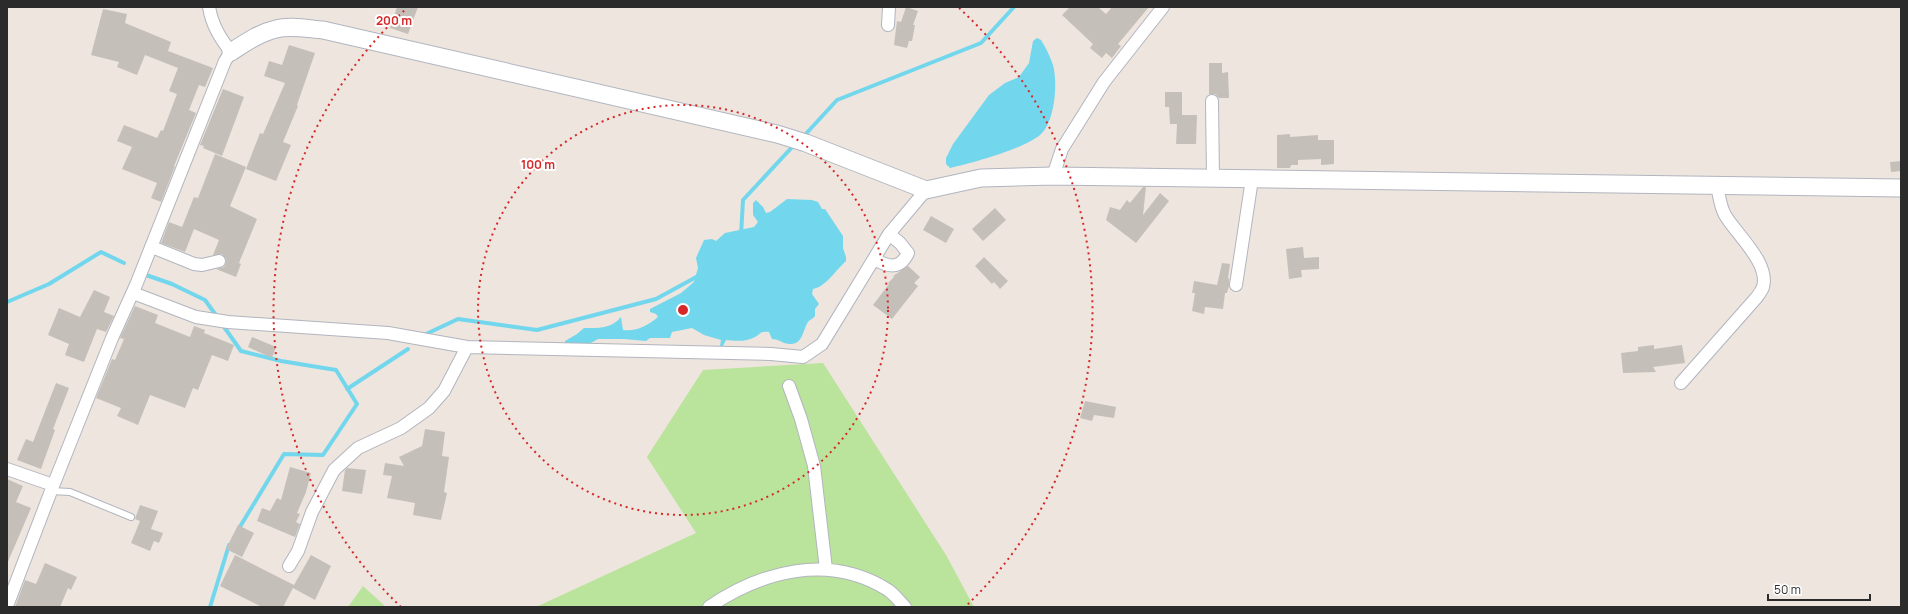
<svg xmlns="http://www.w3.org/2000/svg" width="1908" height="614" viewBox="0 0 1908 614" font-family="Manrope,sans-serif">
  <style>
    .green { fill: #bae39b }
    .water { fill: #72d7ed }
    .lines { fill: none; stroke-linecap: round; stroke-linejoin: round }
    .stream { stroke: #72d7ed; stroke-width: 4 }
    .building { fill: #c5bfba }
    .lane-casing { stroke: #b1b5bf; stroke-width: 8 }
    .street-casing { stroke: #b1b5bf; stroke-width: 14 }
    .secondary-casing { stroke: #b1b5bf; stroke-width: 19 }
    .lane { stroke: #fff; stroke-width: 6 }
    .street { stroke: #fff; stroke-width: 12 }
    .secondary { stroke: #fff; stroke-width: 17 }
    .ring { fill: none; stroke: #d62828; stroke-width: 2; stroke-dasharray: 2 4 }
    .centre { fill: #d62828; stroke: #fff; stroke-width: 2 }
    .ring-label { font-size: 12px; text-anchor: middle; font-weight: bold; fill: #d62828; stroke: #fff; stroke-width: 4; stroke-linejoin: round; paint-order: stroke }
  </style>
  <rect width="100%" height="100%" fill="#ede5de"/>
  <path class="green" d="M823,363L946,555L974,607H536L696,533L647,457L703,370Z
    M363,586L386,607H348Z"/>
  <path class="water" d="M1037,38L1041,40C1046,48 1050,56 1053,65C1058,83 1055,122 1040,135C1023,149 973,163 950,168L946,164V158L953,144L989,95L1005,83L1019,77L1029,63L1033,41Z
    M787,199L812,200L818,202L822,209H825L843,236V248L846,257V261C838,268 829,281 822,285C820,287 816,288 813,289L812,294L819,304L815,309V316C813,319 809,320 808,322C803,329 803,345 790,344C783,344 779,339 772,339L769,332C760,331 762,333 755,337C747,342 734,341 726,340L723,346H720L721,340L704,335L692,328L672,332L670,338H650L646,341L624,339H598L585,346L565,347V341L577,334L584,328C599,328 611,329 621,317L623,330C636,332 649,325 658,317L656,314L650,312V309L681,293L694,282L698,268L696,258L704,240L712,239L716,241L725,233L754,227L758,222L753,215V203L756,200L763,207L766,213L770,212Z"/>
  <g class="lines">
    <path class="stream" d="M803,137L837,100L981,43L1014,7
      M741,235L743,200L795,144
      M146,275L172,284L205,300L218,318
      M7,302L49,284L101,252L124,263
      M222,324L241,351L281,361L336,370L357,404L323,455L284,454L238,530
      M424,335L458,319L537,330L656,299L700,275
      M347,389L408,349
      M210,607L229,545"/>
  </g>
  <path class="building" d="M397,7H418L408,34L390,28Z
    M906,7L918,11L913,25H915L912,41H909L907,48L894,45L897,21L901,22Z
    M1070,7H1098L1106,14L1112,7H1149L1118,44L1121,46L1112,58L1106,53L1102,58L1090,48L1093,44L1062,15Z
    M103,9L127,14L125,23L171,42L168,51L213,68L205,87L199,85L189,110L196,113L174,166H175L161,202L151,198L157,183L122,169L132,147L117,141L124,125L157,138L161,130L163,131L177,94L169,91L178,68L145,55L137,75L117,67L119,62L91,55Z
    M289,45L315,53L297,105L298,106L283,142L291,145L276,181L246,169L260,133L263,134L285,83L264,76L269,61L282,65Z
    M1209,63H1222V73L1228,72L1229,98H1219L1215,94H1209Z
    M223,89L244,97L222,156L203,148L204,146L200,145Z
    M1165,92H1182V115H1197L1196,144H1176L1177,124H1170L1169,107H1165Z
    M1290,134V137L1318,135V140H1334V164L1321,165V159L1298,160V165H1291L1290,168H1277V135Z
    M215,154L246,167L230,206L257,219L239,263L241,264L236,277L216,269L224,267L226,263V259L222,254L213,255L219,240L194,229L185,252L161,243L169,222L182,227L194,197L198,198Z
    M1901,161V171L1891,172L1890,162Z
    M1143,187H1146L1143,215L1160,193L1169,201L1136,243L1106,220L1110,207L1120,210L1127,200L1130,203Z
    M995,208L1006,220L983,241L972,229Z
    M931,216L954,229L946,243L923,230Z
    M1303,247L1304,258L1319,257V269L1301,270L1302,277L1289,279L1286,249Z
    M984,257L1008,281L1000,289L994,282L992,284L975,266Z
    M1222,263L1230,264L1228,278L1229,279V286L1227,293H1225L1223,309L1205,307L1204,314L1192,311L1195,293H1192L1194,281L1217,285Z
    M908,266L920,277L914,283L918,286L892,319L873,305L889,284L888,283L894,277L893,276Z
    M94,290L110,297L104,312L114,316L106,332L97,329L84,362L65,355L69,344L48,335L59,308L80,317Z
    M135,306L158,315L155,323L190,337L194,326L205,330L204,333L234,345L228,361L212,355L198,390L193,388L185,408L150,395L138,425L117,416L121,408L96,398L112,359L115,360L124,339L120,338Z
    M252,337L276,347L272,358L248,347Z
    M1654,345V349L1682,345L1685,363L1653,367L1656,372L1623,373L1621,353L1638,351V347Z
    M56,383L69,388L53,429L55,430L41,469L17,460L26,439L33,442Z
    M1085,401L1116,407L1114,418L1094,415L1092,421L1080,418Z
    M425,429L445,432L442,456L449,457L444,492L447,493L441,520L413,515L415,503L387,498L392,476L383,475L385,463L404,466L399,457L422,446Z
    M290,467L311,473L306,492L297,513L300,514L296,522L300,524L295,537L257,521L262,508L270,511L277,498L281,500Z
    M347,468L366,470L362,494L342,491L345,470Z
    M7,479L23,486L16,502L31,508L7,564Z
    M140,505L158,511L151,529L163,533L159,543L154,541L150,551L131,543L140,521L135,519Z
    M238,525L254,533L242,557L226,549Z
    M235,555L294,585L311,555L331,566L315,600L293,588L283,607H262L220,586Z
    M45,563L77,577L71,590L68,588L60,607H15L25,580L36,584Z"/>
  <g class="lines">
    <g class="lane-casing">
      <path id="lane" d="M51,491L70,492L131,517"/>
    </g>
    <g class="street-casing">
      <path id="street" d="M888,25L889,7
        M1212,101L1213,178
        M1053,176L1062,149L1104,82L1163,7
        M152,247L194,264L202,265L219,261
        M874,259C888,267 900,270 908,253L900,243L889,234
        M1236,285L1252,179
        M133,293L196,317L228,322L388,333L467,347L771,354L803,357L822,344L889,234L926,190
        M1681,383L1757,297C1759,294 1762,290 1763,287C1770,263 1736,234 1725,215C1720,206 1719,195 1717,185
        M789,386L801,419L814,466L826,569
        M7,469L53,485
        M289,566L298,551L312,512L334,470L358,448L401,428L429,408L444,391L467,347
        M7,606L51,491L112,338L136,285L225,61L231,52C220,38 212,25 209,7
        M709,607C762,571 829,553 888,590C894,594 900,602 905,607"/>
    </g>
    <g class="secondary-casing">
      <path id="secondary" d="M231,52C245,43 259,33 276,29C290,25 309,29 323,30L777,134L806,143L926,190L981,178L1053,176L1901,188"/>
    </g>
    <use href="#lane" class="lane"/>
    <use href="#street" class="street"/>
    <use href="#secondary" class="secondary"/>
  </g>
  <g class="ring">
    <circle cx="683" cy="310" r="205"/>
    <path d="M401 607A409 409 0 0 1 407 8M959 8A409 409 0 0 1 965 607"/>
  </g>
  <circle cx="683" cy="310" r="6" class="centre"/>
  <g class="ring-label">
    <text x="394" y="25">200 m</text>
    <text x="538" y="169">100 m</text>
  </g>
  <rect width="1908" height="614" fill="none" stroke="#2b2b2b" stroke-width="16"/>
  <path d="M1768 594v6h102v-6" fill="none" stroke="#2b2b2b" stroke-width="2"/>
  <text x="1774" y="594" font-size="12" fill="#2b2b2b" stroke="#ffffff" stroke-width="3" paint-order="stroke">50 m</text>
</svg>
